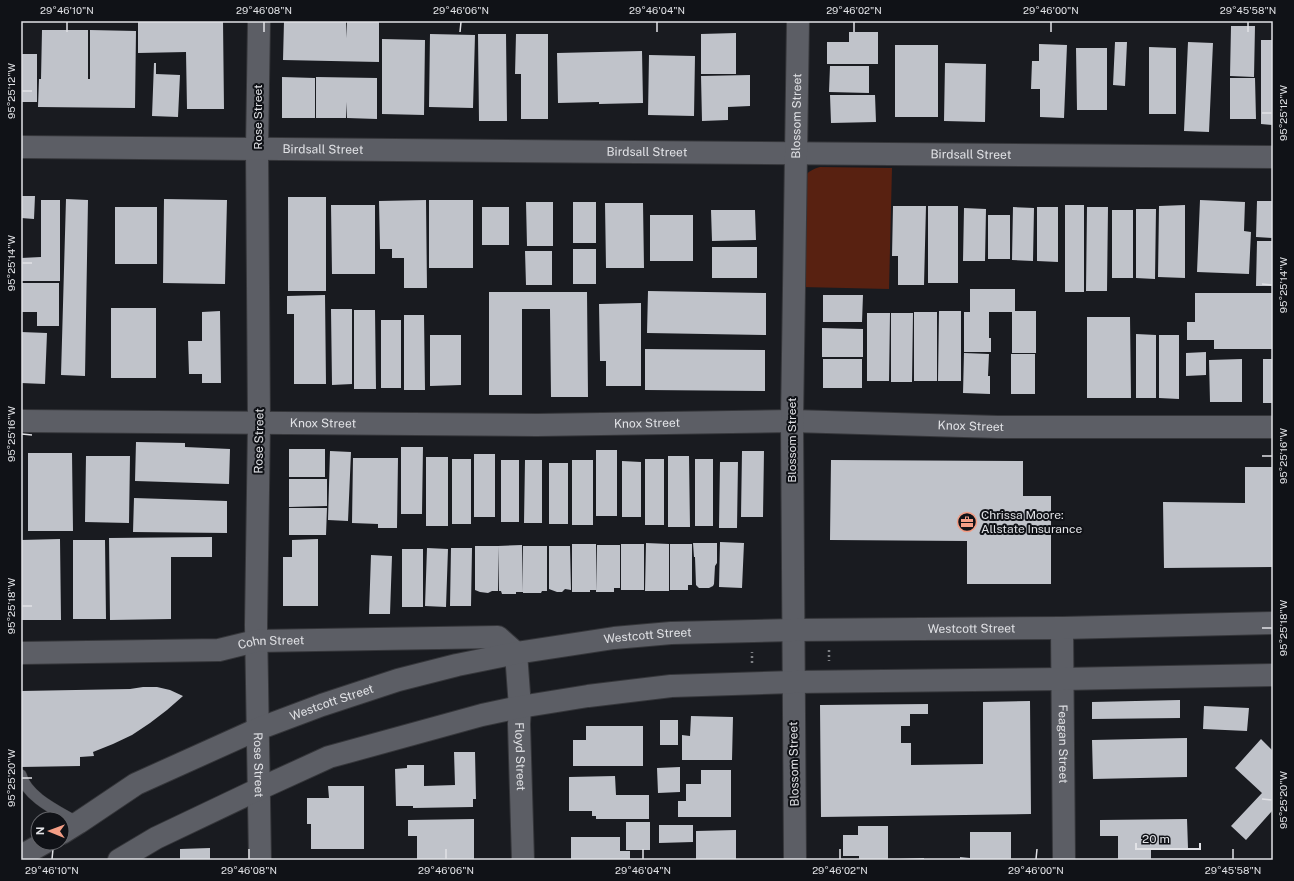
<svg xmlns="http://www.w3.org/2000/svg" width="1294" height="881" viewBox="0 0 1294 881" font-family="'Public Sans',sans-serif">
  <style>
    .green { fill: #582111 }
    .building { fill: #c0c3ca }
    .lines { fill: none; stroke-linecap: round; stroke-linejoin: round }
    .service-casing { stroke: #35363a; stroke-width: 12 }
    .minor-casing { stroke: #35363a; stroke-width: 24 }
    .secondary-casing { stroke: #35363a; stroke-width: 24 }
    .path { stroke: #7e8084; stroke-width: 2.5; stroke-dasharray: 2 3; stroke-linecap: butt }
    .service { stroke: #5c5e65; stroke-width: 11 }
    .minor { stroke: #5c5e65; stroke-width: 22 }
    .secondary { stroke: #5c5e65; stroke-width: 22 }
    .ticks { fill: none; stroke: #e1e2e6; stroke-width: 1.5 }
    .labels { text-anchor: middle; stroke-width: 4; stroke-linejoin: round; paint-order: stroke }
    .street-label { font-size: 12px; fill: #e1e2e6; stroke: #101217 }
    .poi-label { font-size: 12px; fill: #e1e2e6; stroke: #101217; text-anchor: start }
    .neatline { fill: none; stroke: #e1e2e6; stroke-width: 1.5 }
    .ticks-label { font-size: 10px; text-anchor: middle; fill: #e1e2e6 }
  </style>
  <rect width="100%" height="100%" fill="#191b20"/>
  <path class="green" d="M820,167L892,168L889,289L801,287L805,176C809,171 813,169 820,167Z"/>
  <path class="building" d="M138,21H223L224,109H187L186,52L138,53Z
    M284,21H346L347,38V21H379V62L283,60Z
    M1231,26H1255L1254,77L1230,76Z
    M42,30H88V79H90V30L136,31L135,108L38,107L39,79H41Z
    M849,32H878V64H827V42H849Z
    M736,33V74H701V34Z
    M430,34L475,35L473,108L429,107Z
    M478,34H506L507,121H479Z
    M516,34H548V119H521V74H515Z
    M382,39L425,40L424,115L382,114Z
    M1261,40H1273V125L1261,124Z
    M1115,42H1127L1125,86L1113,85Z
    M1188,42L1213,43L1209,132L1184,131Z
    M1039,44L1067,45L1064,118L1040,117V89H1031L1032,61H1039Z
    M895,45H938V117H895Z
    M1149,47L1176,48V114H1149Z
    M1076,48H1107V110H1077Z
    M642,51L643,103L599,104V102L558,103L557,53Z
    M21,54H37V102H21Z
    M649,55L695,56L694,116L648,115Z
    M154,63H156V74L180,75L178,117L152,116Z
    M945,63L986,64L985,122L944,121Z
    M830,66H869V93L829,92Z
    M750,75V106L728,107V120L702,121L701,76Z
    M282,77L315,78V118H282Z
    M316,77L377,78V119L347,118V102L346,118H316Z
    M1230,78H1255L1256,119H1230Z
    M830,95H875L876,122L831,123Z
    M21,196H35L34,219L21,218Z
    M288,197H326V291H288Z
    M66,199L88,200L85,376L61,375Z
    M164,199L227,200L225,284L163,283Z
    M41,200H60V281H21V258L41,257Z
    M426,200L427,288H404V258H392V249H380L379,201Z
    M429,200H473V268H429Z
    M1200,200L1245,202L1244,231L1251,232L1249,274L1197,272Z
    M1257,201H1273V238L1256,237Z
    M526,202H553V246H527Z
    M573,202H596V243H573Z
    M605,203H643L644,268H606Z
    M331,205H375V274H332Z
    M1065,205H1084V292H1065Z
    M1185,205V278L1158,277L1159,206Z
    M893,206H926L924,285H898V256H892Z
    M928,206H958V283H928Z
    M115,207H157V264H115Z
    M482,207H509V245H482Z
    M1013,207L1034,208L1033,261L1012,260Z
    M1037,207H1058V262L1037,261Z
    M1087,207H1108L1107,291H1086Z
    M964,208L986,209L985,261H963Z
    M1136,209H1156L1155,279L1136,278Z
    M711,210H755L756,240L712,241Z
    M1112,210H1133V278H1112Z
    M650,215H693V261H650Z
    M988,215H1010V259H988Z
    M1257,241H1273V286H1256Z
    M712,247H757V278H712Z
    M573,249H596V284H573Z
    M525,251H552V285H526Z
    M21,283H59V326H37V312H21Z
    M970,289H1015V311H1036V353H1012V312H989V338H991V352H964V312H970Z
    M648,291L766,293V335L647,333Z
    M489,292H587L588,397H551L550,309H522V395H489Z
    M1195,293H1273V349H1214V340H1187V322H1195Z
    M325,295L326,384H294V314H287V296Z
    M823,295H863L862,322H823Z
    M641,303V386H606V361H600L599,304Z
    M111,308H156V378H111Z
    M331,309H352V384L332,385Z
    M354,310H375L376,389H354Z
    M220,311L221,383H202V374H189L188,341H202V312Z
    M939,311H961V381H938Z
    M914,312H937V381H914Z
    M867,313H890L889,381H867Z
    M891,313H913L912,382H891Z
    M404,315H424L425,390H404Z
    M1087,317H1130L1131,398H1087Z
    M381,320H401V388H381Z
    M822,328L863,329V357H822Z
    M21,332L47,333L45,384L21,383Z
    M1136,334L1156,335V398H1136Z
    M430,335H461V385L430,386Z
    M1159,335H1179V399L1159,398Z
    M645,349L765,350V391L645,390Z
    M1206,352V375L1186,376V353Z
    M964,353L989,354L988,376H990V394L963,393Z
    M1011,354H1035V394H1011Z
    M823,359H862V388H823Z
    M1242,359V402H1210L1209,360Z
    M1263,359H1273V403H1263Z
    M136,442L185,443V447L230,449L229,484L135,481Z
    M401,447H423L422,514H401Z
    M289,449H325V477H289Z
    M596,450H617V516H596Z
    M330,451L351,452L348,521L328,520Z
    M742,451H764L763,517H741Z
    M28,453H72L73,531H28Z
    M474,454H495V517H474Z
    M86,456H130L129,523L85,522Z
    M668,456H689L690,527H668Z
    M426,457H448V526H426Z
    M353,458H398L397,528H378V524L352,523Z
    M452,459H471V524H452Z
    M645,459H664V525H645Z
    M695,459H713V526H695Z
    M501,460H519V522H501Z
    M525,460H542V523H524Z
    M572,460H593V525H572Z
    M831,460L1023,461V496H1051V584H967V541L830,540Z
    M622,461L641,462V517H622Z
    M720,462H738L737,528H719Z
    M549,463H568V524H549Z
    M1245,467H1273V567L1164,568L1163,502L1245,503Z
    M289,479H327V506L289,507Z
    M134,498L227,501V533L133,532Z
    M289,508H327L326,535H289Z
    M212,537V557H171V619L110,620L109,538Z
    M60,539L61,620H21V540Z
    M318,539V606H283V557H292V540Z
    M73,540H105L106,619H73Z
    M720,542L744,543L742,588L719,587Z
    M646,543L669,544V591H645Z
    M693,543H717V563L715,566L714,584L713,586L709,588H699L696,585L695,557H694Z
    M572,544H596V590H590V592H572Z
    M621,544H644V590H621Z
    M670,544H692V585H688V590H670Z
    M522,545L523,592H516V594H502L501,591H499L498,546Z
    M597,545H620V588H614V592H596Z
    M475,546H498V591H492L488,593L480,592L475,590Z
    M523,546H547V591H542L541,593H523Z
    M549,546H570L571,590L565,589L562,592H557L549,589Z
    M427,548L448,549L446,607L425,606Z
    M451,548H472L471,606H450Z
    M402,549H423V607H402Z
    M371,555L392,556L390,614H369Z
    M143,687H157L170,690L183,696L167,710L150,723L132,735L113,744L93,752L94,756L80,757V766L21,767V691L130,689Z
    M1180,700V718L1092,719V702Z
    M1030,701L1031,814L821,817L820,705L928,704V714H910V726H901V743H911V765L983,764V702Z
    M1204,706L1249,708L1247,731L1203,729Z
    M691,716L733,717L732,760H682V735L690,736Z
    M660,720H678V745H660Z
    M586,726H643V766H573V740H586Z
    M1187,738V777L1093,779L1092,740Z
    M1261,739L1273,751V810L1246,840L1231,826L1262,793L1235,768Z
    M454,752H475L476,799H473V807L413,808V806H396L395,769L407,768V765H424V786L455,785Z
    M680,767V792L658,793L657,768Z
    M701,770H731V817H678V801H686V784H701Z
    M615,776L616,795H649V819H596V816H592V811H569V777Z
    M328,786H364V849H311V824H307V798H329Z
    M474,819V860H417V836H408V820Z
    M1187,819L1188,848H1151V860H1118V836H1100V820Z
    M626,822H650V850H626Z
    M659,825H693V842L659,843Z
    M858,826H888V860H859V856H843V835H858Z
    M736,830V860H696V831Z
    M970,832H1011V860H960V857L970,858Z
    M571,837H620V851H630V860H571Z
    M210,848V860H180V849Z
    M924,858V860H900V859Z"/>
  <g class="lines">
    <g class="service-casing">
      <path id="service" d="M21,775C27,798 60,812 78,823"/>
    </g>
    <g class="minor-casing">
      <g id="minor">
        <path id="s1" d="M259,21L257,149L259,424L256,625L260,860"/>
        <path id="s2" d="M21,147L1273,157"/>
        <path id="s3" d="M21,421L537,425L792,421L998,427H1273"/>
        <path id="s4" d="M1062,628L1064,860"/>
        <path id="s5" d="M21,653L219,650L256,641L498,637L516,653L520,707L519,724L523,860"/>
        <path id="s6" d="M795,860L792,421L798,21"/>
      </g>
    </g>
    <g class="secondary-casing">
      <g id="secondary">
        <path id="s7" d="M62,833L78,823L136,784L258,729L322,705L398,680L457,665L516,653L614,638L671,633L793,630L1062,628L1273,623"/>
        <path d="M21,856L44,843"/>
        <path d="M119,860L156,838L259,789L329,757L482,715L520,707L588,696L671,686L793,682L1063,679L1273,675"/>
      </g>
    </g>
    <path class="path" d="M829,650V661
      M752,663V652"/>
    <use href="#service" class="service"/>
    <use href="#minor" class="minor"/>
    <use href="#secondary" class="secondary"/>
  </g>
  <path class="ticks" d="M67,32V22M264,32V22M460,32L461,22M657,32V22M854,32V22M1051,32V22M1248,32V22M22,91H32M1262,113H1272M22,263H32M1262,284L1272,285M22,434L32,435M1262,456H1272M22,606H32M1262,628H1272M22,778H32M1262,799L1272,800M52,859L53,849M249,859V849M446,859V849M643,859V849M840,859V849M1036,859L1037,849M1233,859V849"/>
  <defs>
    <g id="office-ring" transform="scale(1)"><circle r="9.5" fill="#101217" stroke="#f49e86" stroke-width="1.5"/><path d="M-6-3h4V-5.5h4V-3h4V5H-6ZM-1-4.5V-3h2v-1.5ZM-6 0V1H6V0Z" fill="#f49e86"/></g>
  </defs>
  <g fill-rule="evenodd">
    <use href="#office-ring" x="967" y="522"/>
  </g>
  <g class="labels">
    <g class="street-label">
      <text transform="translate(258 117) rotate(-90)" y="4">Rose Street</text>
      <text dy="4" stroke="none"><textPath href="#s6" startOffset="744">Blossom Street</textPath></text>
      <text dy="4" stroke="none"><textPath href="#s2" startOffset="302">Birdsall Street</textPath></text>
      <text dy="4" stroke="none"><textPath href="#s2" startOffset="626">Birdsall Street</textPath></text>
      <text dy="4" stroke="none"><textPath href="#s2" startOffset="950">Birdsall Street</textPath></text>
      <text dy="4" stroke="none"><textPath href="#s3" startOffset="626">Knox Street</textPath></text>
      <text dy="4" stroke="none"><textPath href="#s3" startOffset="302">Knox Street</textPath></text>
      <text dy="4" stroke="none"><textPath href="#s3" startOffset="950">Knox Street</textPath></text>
      <text transform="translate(792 440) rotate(-90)" y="4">Blossom Street</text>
      <text transform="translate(259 441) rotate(-89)" y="4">Rose Street</text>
      <text dy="4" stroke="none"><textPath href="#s7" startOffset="949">Westcott Street</textPath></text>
      <text dy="4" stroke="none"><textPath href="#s7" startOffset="625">Westcott Street</textPath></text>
      <text dy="4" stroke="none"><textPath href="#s5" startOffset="251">Cohn Street</textPath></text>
      <text dy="4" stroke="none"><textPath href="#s7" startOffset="301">Westcott Street</textPath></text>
      <text dy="4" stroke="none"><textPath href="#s4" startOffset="116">Feagan Street</textPath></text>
      <text dy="4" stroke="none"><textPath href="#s5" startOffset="606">Floyd Street</textPath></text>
      <text dy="4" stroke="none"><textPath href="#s1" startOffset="744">Rose Street</textPath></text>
      <text transform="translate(794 764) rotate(-91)" y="4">Blossom Street</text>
    </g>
    <g class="poi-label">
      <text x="981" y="519">Chrissa Moore:<tspan x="981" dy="14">Allstate Insurance</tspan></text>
    </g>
  </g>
  <rect width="1294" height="881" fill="none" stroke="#101217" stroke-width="44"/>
  <g transform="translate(50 831) rotate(271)"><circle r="19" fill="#101217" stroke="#64656a"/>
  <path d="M0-3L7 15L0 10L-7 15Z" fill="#f49e86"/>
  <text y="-6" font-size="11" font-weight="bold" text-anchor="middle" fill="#e1e2e6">N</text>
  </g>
  <path d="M1136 843v6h64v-6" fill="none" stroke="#e1e2e6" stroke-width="2"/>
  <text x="1142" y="843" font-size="12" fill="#e1e2e6" stroke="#101217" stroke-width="3" paint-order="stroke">20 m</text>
  <rect x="22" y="22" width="1250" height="837" class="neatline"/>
  <g class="ticks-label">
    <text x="67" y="14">29°46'10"N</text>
    <text x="264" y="14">29°46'08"N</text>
    <text x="461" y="14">29°46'06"N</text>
    <text x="657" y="14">29°46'04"N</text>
    <text x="854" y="14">29°46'02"N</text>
    <text x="1051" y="14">29°46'00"N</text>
    <text x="1248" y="14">29°45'58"N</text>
    <text transform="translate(11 91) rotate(-90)" y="4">95°25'12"W</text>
    <text transform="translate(1283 113) rotate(-90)" y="4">95°25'12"W</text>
    <text transform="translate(11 263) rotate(-90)" y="4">95°25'14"W</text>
    <text transform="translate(1283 285) rotate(-90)" y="4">95°25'14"W</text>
    <text transform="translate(11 434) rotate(-90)" y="4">95°25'16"W</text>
    <text transform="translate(1283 456) rotate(-90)" y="4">95°25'16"W</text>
    <text transform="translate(11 606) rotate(-90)" y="4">95°25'18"W</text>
    <text transform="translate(1283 628) rotate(-90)" y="4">95°25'18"W</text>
    <text transform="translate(11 778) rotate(-90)" y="4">95°25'20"W</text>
    <text transform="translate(1283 800) rotate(-90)" y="4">95°25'20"W</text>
    <text x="52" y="874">29°46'10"N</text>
    <text x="249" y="874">29°46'08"N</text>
    <text x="446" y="874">29°46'06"N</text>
    <text x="643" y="874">29°46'04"N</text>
    <text x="840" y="874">29°46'02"N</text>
    <text x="1036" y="874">29°46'00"N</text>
    <text x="1233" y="874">29°45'58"N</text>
  </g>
</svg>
